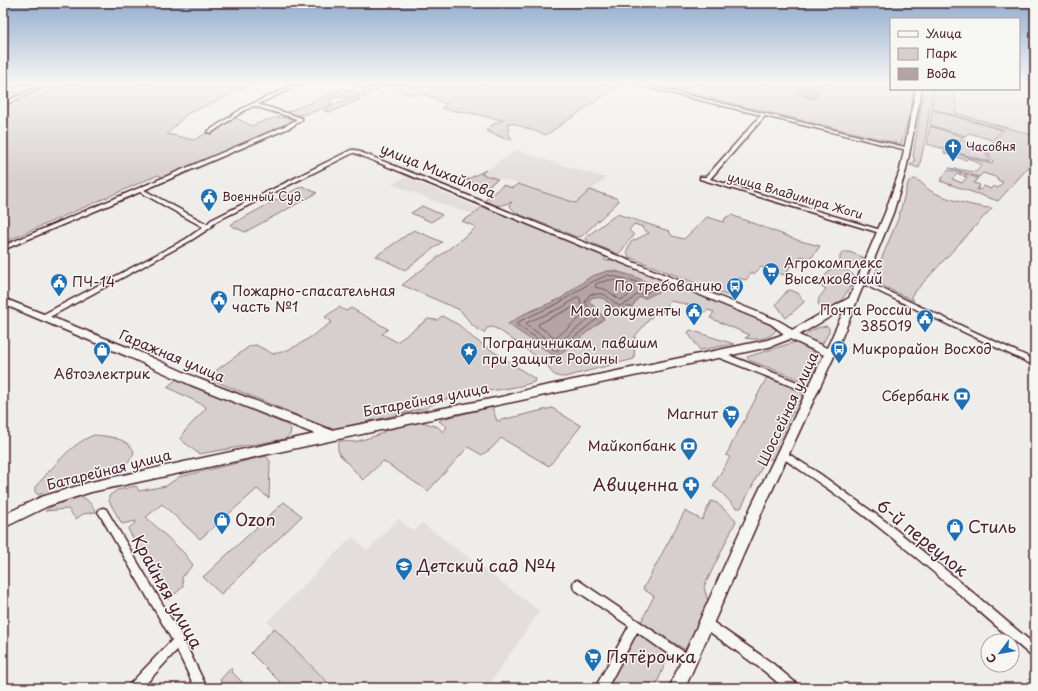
<svg xmlns="http://www.w3.org/2000/svg" width="1038" height="691" viewBox="0 0 1038 691" font-family="'Playpen Sans',sans-serif">
  <style>
    .built { fill: #e3dedc }
    .green { fill: #d7cfce; stroke: #90777c; fill-rule: evenodd }
    .water { fill: #b4a4a5; stroke: #8a6f74 }
    .lines { fill: none; stroke-linecap: round; stroke-linejoin: round }
    .shore { stroke: #74545c; stroke-width: 1 }
    .street-casing { stroke: #4a1f2b; stroke-width: 3 }
    .secondary-casing { stroke: #4a1f2b; stroke-width: 3 }
    .street { fill: #f6f6f2; fill-rule: evenodd }
    .secondary { fill: #f6f6f2; fill-rule: evenodd }
    .labels { text-anchor: middle; stroke-width: 3; stroke-linejoin: round; paint-order: stroke }
    .far-poi-label { font-size: 12px; fill: #4a1f2b; stroke: #f6f6f2; text-anchor: start }
    .far-street-label { font-size: 12px; fill: #4a1f2b; stroke: #f6f6f2 }
    .street-label { font-size: 14px; fill: #4a1f2b; stroke: #f6f6f2 }
    .poi-label { font-size: 14px; fill: #4a1f2b; stroke: #f6f6f2; text-anchor: end }
    .near-poi-label { font-size: 17px; fill: #4a1f2b; stroke: #f6f6f2; text-anchor: start }
    .near-street-label { font-size: 17px; fill: #4a1f2b; stroke: #f6f6f2 }
  </style>
  <rect width="100%" height="100%" fill="#efedea"/>
  <filter id="ink" filterUnits="userSpaceOnUse"><feTurbulence type="fractalNoise" baseFrequency=".025" numOctaves="2"/><feDisplacementMap in="SourceGraphic" scale="8" xChannelSelector="R" yChannelSelector="G"/><feConvolveMatrix kernelMatrix="1 2 1 2 8 2 1 2 1" color-interpolation-filters="sRGB"/></filter>
  <g filter="url(#ink)">
    <path class="built" d="M1019,84H1022L1035,92V136L956,113L955,89H1019Z
      M516,150L555,163L606,178L576,203L531,187L481,174Z
      M405,177L484,210L473,214L449,207L392,184Z
      M398,519L414,531L422,523L540,611L487,688H333L267,622L352,537L368,550Z"/>
    <path class="green" d="M3,84H253L187,114L167,134L194,140L205,134L214,133L234,117L252,126C266,120 281,113 296,121L166,179L158,175L9,240L10,244L3,247Z
      M354,84H621L546,135L512,123L507,124L510,130L508,133L512,139H506L486,131L492,125L503,120C493,119 485,116 475,114C464,111 452,112 441,108L447,104L434,100L436,98L417,93L413,95L382,85L372,87L379,90L367,93L361,90L363,89Z
      M651,84H790L797,87V93L807,97H818L814,94L818,93L821,84H891V89H913L912,107L901,144Z
      M343,89L360,93C350,100 339,94 329,100L330,102L333,104C321,110 298,119 285,113Z
      M927,89H932L926,136L919,168L910,165L915,161L913,156L922,102Z
      M934,89H955L956,113L1035,136V160L998,201L940,181L948,170L962,173L961,175L957,174L952,179L962,183L967,177L963,176L964,174L978,178L974,183L980,185L977,190H980L984,186L991,189L993,186L998,188L1003,182L997,180L998,178L983,173L979,177L949,168L976,172L982,165L968,158L966,160L944,153L945,150L991,164L993,162L986,148L1005,130L932,109Z
      M361,95H365V97L331,112L324,111L339,102Z
      M932,110L1002,130L992,140L969,133L965,136L930,125Z
      M930,126L964,137L960,140L984,147L990,162L927,144Z
      M486,170L481,174L498,179L486,187L466,180Z
      M914,179C921,180 925,188 931,191C943,198 978,208 992,208L911,296L914,301L881,285L876,279L875,274L898,219L908,183Z
      M518,184L576,203L590,190L616,198L619,201L582,236L577,237L516,213L509,205L512,202L499,206L484,201L503,185L512,188Z
      M302,186L317,193L245,232L230,225Z
      M422,206L442,215L431,222L411,213Z
      M483,206L607,257L604,260L607,261L613,259L700,294L772,325L776,330C770,340 755,340 745,338L750,335L710,318L714,312L708,310L705,312L686,304L670,301L660,315L654,314L635,336L634,359L565,377C555,377 551,374 547,364L499,330L492,327L487,328L484,333L473,326L460,310L402,285L472,231L476,227L462,221L474,214ZM607,271H616L649,283L646,298L639,297L632,306H627L618,311L603,298L592,297L589,301L604,318L524,314L560,299L590,277Z
      M617,214L669,231L672,236L684,239L707,217L724,222L725,218L731,215L800,241L820,246L812,257L807,258L801,256L796,264L792,263L787,272L793,275L790,277L761,267L754,274L751,273L746,280L738,278L732,287L736,289L731,295H726L629,257L627,251L631,242L649,233L642,228L643,227L634,224L629,230L634,235L633,237C626,241 625,249 618,254L587,241L586,237Z
      M414,230L442,242L405,270L376,256Z
      M843,252H849L863,257V259L858,268L846,266L840,262V256Z
      M831,268C840,268 850,270 856,278L841,301L828,310L821,307L818,304L819,298L826,289L810,282L813,278L822,280Z
      M790,290L798,293L804,302L786,318L776,304L787,291Z
      M339,307L346,311L351,308L388,329L382,334L397,342L428,319L437,320L442,316L459,325L473,338L535,379L534,382C500,394 457,389 426,408L336,429L328,428L210,379V375L214,372L250,346L256,345L273,354C295,351 314,334 332,322L325,317Z
      M827,326L829,328V332L823,343C816,345 808,342 804,337C810,330 818,327 827,326Z
      M690,330L734,344L700,350L688,333Z
      M795,342L810,350L816,355V368L810,378L798,379L749,360L747,357Z
      M767,377C778,382 799,386 804,397L799,411L792,413L784,429L787,435L777,459H766L741,508H736L722,493L713,486L730,457L726,455Z
      M177,379L287,425L291,429L290,435L285,439L199,454L180,439L183,433L206,408L205,406L167,387Z
      M492,407L497,421L552,408L581,426L549,466L501,438L492,448L482,455L468,447L428,491L383,461L363,480L340,455C337,449 337,446 340,441L355,442L378,435L389,429L422,422L438,427L443,432L447,427L439,421L442,419Z
      M94,435C107,436 129,438 134,452C125,476 95,473 75,479C62,483 51,491 38,495L35,492V487C53,468 70,444 94,435Z
      M266,456L270,461L269,498L257,489L200,539L162,504L146,517L184,553L193,565L182,577L183,587L168,600L128,529L136,522V521L122,524L109,501V496L117,490L136,486L139,491L166,486L179,477Z
      M75,496C87,497 90,502 96,512L83,514L76,519L68,509L45,511L62,500Z
      M711,501L717,503L735,519L736,521L704,587L709,605L688,648L684,649L641,622L654,596L643,589L685,511L702,520Z
      M284,502L302,516L221,594L203,577Z
      M274,628L333,688H286L251,653Z
      M638,630L670,652L655,688H606Z
      M231,668L232,672L248,688H224L220,680Z"/>
    <path class="water" d="M790,84H821L818,93L814,94L819,97C812,100 801,97 796,91V87Z
      M607,271C626,271 646,281 662,290L646,298L639,297L632,307L627,306L618,311L603,298L592,297L589,301L604,319L556,357L508,324L524,314L560,299L590,277Z"/>
    <g class="lines">
      <path class="shore" d="M608,275L638,282L651,290L645,294H637L629,302L619,306L604,294H590L585,302L597,319L556,351L517,325V323L522,320L557,304L590,283Z
        M609,280H614L633,287L634,289L627,297L620,300L607,290L595,287L596,284Z
        M578,297L580,298L581,306L590,318L556,345L526,325L528,322L563,307Z
        M574,307L581,317L556,338L538,326L539,324Z"/>
      <g class="street-casing">
        <path id="street" d="M3,84H8L3,87Z
          M44,84H50L3,106V103Z
          M295,84H301L258,104L302,118V120L291,127L144,190L207,224L211,220L351,150H355V152L215,222L210,228L190,241L46,319H42L41,317L42,315L186,239L203,227L140,192L5,249L3,250V246L287,125L297,119L254,106L245,110L211,133L207,132L243,108Z
          M633,84H641L909,148V150H907L765,116L710,179L884,231L885,232L884,233H880L700,179V177H706L761,115Z
          M861,279L1035,360V366L859,282L858,281L859,280Z
          M718,351L815,389L816,391L815,393H809L715,356L714,354L715,352Z
          M784,451L820,474L885,521L947,571L1035,645V657L1031,656C970,604 911,550 846,502C825,486 803,472 781,457L780,455L781,453Z
          M103,508L106,509L182,637L207,688H195L177,650L142,688H128L130,684L172,640L100,515L98,512L100,509Z
          M578,580L693,658L694,662L693,666L689,667L685,666L637,632L607,688H595L629,626L574,589L573,585L574,581Z
          M707,618L772,663L797,684L799,688H784L764,671L703,627L702,623L703,619Z"/>
      </g>
      <g class="secondary-casing">
        <path id="secondary" d="M916,89H922L906,170L893,213L835,354L762,512L685,688H669L751,507L824,355L790,339L769,347L91,492L48,506L3,528V515L41,497L91,482L315,434L191,385L129,357L3,304V298L137,351L199,379L331,430L506,396L530,389L767,340L784,334L771,324L350,151L355,150L777,320L786,325L792,330L849,298L885,213L900,170ZM845,308L827,348L799,335Z"/>
      </g>
      <use href="#street" class="street"/>
      <use href="#secondary" class="secondary"/>
    </g>
  </g>
  <linearGradient id="sky" x2="0" y2="1"><stop stop-color="#93aecd"/><stop offset="0.46" stop-color="#f8f7f6"/><stop offset="1" stop-color="#f8f7f6" stop-opacity="0"/></linearGradient>
  <rect width="1038" height="181" fill="url(#sky)"/>
  <defs>
    <g id="church-pin" transform="scale(0.9)"><path d="M0 17L-7.5 6A9.5 9.5 0 1 1 7.5 6Z" fill="#1f6fb2" stroke="#f6f6f2"/><path d="M-1.2-6h2.4v3.5h3.3v2.4h-3.3V6h-2.4V-.1h-3.3v-2.4h3.3Z" fill="#fff"/></g>
    <g id="civic-pin" transform="scale(0.9)"><path d="M0 17L-7.5 6A9.5 9.5 0 1 1 7.5 6Z" fill="#1f6fb2" stroke="#f6f6f2"/><path d="M-.6-6.5H3V-4.5H.6V-3L4-1V1h2V6H-6V1h2V-1L-.6-3ZM-1.2 2.5V6h2.4V2.5Z" fill="#fff"/></g>
    <g id="supermarket-pin" transform="scale(0.9)"><path d="M0 17L-7.5 6A9.5 9.5 0 1 1 7.5 6Z" fill="#1f6fb2" stroke="#f6f6f2"/><path d="M-6-5.5h2.5l.6 2H6L4.5 2H-2.5L-4.4-4H-6ZM-1.5 3.2a1.3 1.3 0 1 0 .1 0ZM3 3.2a1.3 1.3 0 1 0 .1 0Z" fill="#fff"/></g>
    <g id="bus-pin" transform="scale(0.9)"><path d="M0 17L-7.5 6A9.5 9.5 0 1 1 7.5 6Z" fill="#1f6fb2" stroke="#f6f6f2"/><path d="M-5-6H5V4H4V6H2V4H-2V6H-4V4H-5ZM-3.5-4V0h7V-4ZM-3.5 1.2v1.5H-2V1.2ZM2 1.2v1.5H3.5V1.2Z" fill="#fff"/></g>
    <g id="shop-pin" transform="scale(0.9)"><path d="M0 17L-7.5 6A9.5 9.5 0 1 1 7.5 6Z" fill="#1f6fb2" stroke="#f6f6f2"/><path d="M-5-2.5h2.3a2.7 3.5 0 0 1 5.4 0H5L5.5 6h-11ZM-1.5-2.5h3a1.5 2.3 0 0 0-3 0Z" fill="#fff"/></g>
    <g id="sight-pin" transform="scale(0.9)"><path d="M0 17L-7.5 6A9.5 9.5 0 1 1 7.5 6Z" fill="#1f6fb2" stroke="#f6f6f2"/><path d="M0-6L1.8-2.2L6-1.7L2.9 1.2L3.7 5.4L0 3.3L-3.7 5.4L-2.9 1.2L-6-1.7L-1.8-2.2Z" fill="#fff"/></g>
    <g id="bank-pin" transform="scale(0.9)"><path d="M0 17L-7.5 6A9.5 9.5 0 1 1 7.5 6Z" fill="#1f6fb2" stroke="#f6f6f2"/><path d="M-6-4H6V4H-6ZM0-2.3a2.3 2.3 0 1 0 0 4.6a2.3 2.3 0 1 0 0-4.6Z" fill="#fff"/></g>
    <g id="pharmacy-pin" transform="scale(0.9)"><path d="M0 17L-7.5 6A9.5 9.5 0 1 1 7.5 6Z" fill="#1f6fb2" stroke="#f6f6f2"/><path d="M-2-6h4v4h4v4h-4v4h-4v-4h-4v-4h4Z" fill="#fff"/></g>
    <g id="school-pin" transform="scale(0.9)"><path d="M0 17L-7.5 6A9.5 9.5 0 1 1 7.5 6Z" fill="#1f6fb2" stroke="#f6f6f2"/><path d="M0-5L7-2L0 1L-7-2ZM-4 1L0 2.5L4 1V4Q0 6-4 4Z" fill="#fff"/></g>
  </defs>
  <g fill-rule="evenodd">
    <use href="#church-pin" x="953" y="147"/>
    <use href="#civic-pin" x="209" y="197"/>
    <use href="#supermarket-pin" x="771" y="271"/>
    <use href="#civic-pin" x="59" y="282"/>
    <use href="#bus-pin" x="735" y="286"/>
    <use href="#civic-pin" x="219" y="299"/>
    <use href="#civic-pin" x="694" y="311"/>
    <use href="#civic-pin" x="925" y="318"/>
    <use href="#bus-pin" x="839" y="349"/>
    <use href="#shop-pin" x="102" y="350"/>
    <use href="#sight-pin" x="469" y="351"/>
    <use href="#bank-pin" x="962" y="396"/>
    <use href="#supermarket-pin" x="731" y="414"/>
    <use href="#bank-pin" x="689" y="446"/>
    <use href="#pharmacy-pin" x="691" y="485"/>
    <use href="#shop-pin" x="222" y="520"/>
    <use href="#shop-pin" x="955" y="527"/>
    <use href="#school-pin" x="404" y="566"/>
    <use href="#supermarket-pin" x="593" y="657"/>
  </g>
  <g class="labels">
    <g class="far-poi-label">
      <text x="966" y="151">Часовня</text>
      <text x="222" y="201">Военный Суд.</text>
    </g>
    <g class="far-street-label">
      <text transform="translate(795 196) rotate(16)" y="4">улица Владимира Жоги</text>
    </g>
    <g class="street-label">
      <text transform="translate(438 171) rotate(22)" y="5">улица Михайлова</text>
      <text transform="translate(172 356) rotate(23)" y="5">Гаражная улица</text>
      <text transform="translate(426 400) rotate(-11)" y="5">Батарейная улица</text>
      <text transform="translate(788 409) rotate(-65)" y="5">Шоссейная улица</text>
      <text transform="translate(109 470) rotate(-14)" y="5">Батарейная улица</text>
    </g>
    <g class="poi-label">
      <text x="784" y="268" text-anchor="start">Агрокомплекс<tspan x="784" dy="16">Выселковский</tspan></text>
      <text x="72" y="287" text-anchor="start">ПЧ-14</text>
      <text x="722" y="291">По требованию</text>
      <text x="232" y="296" text-anchor="start">Пожарно-спасательная<tspan x="232" dy="16">часть №1</tspan></text>
      <text x="912" y="315">Почта России<tspan x="912" dy="16">385019</tspan></text>
      <text x="681" y="316">Мои документы</text>
      <text x="482" y="348" text-anchor="start">Пограничникам, павшим<tspan x="482" dy="16">при защите Родины</tspan></text>
      <text x="852" y="354" text-anchor="start">Микрорайон Восход</text>
      <text x="102" y="379" text-anchor="middle">Автоэлектрик</text>
      <text x="949" y="401">Сбербанк</text>
      <text x="718" y="419">Магнит</text>
      <text x="676" y="451">Майкопбанк</text>
    </g>
    <g class="near-poi-label">
      <text x="678" y="491" text-anchor="end">Авиценна</text>
      <text x="235" y="526">Ozon</text>
      <text x="968" y="533">Стиль</text>
      <text x="417" y="572">Детский сад №4</text>
      <text x="606" y="663">Пятёрочка</text>
    </g>
    <g class="near-street-label">
      <text transform="translate(922 538) rotate(39)" y="6">6-й переулок</text>
      <text transform="translate(167 592) rotate(61)" y="6">Крайняя улица</text>
    </g>
  </g>
  <rect width="1038" height="691" fill="none" stroke="#f6f6f2" stroke-width="16"/>
  <rect x="8" y="8" width="1022" height="675" fill="none" stroke="#4a1f2b" stroke-width="1.5" filter="url(#ink)"/>
  <rect x="890" y="18" width="130" height="72" fill="#f6f6f2" stroke="#b1a0a2"/>
  <rect x="898" y="31" width="20" height="6" fill="#f6f6f2" stroke="#b1a0a2"/>
  <text x="926" y="38" font-size="12" fill="#4a1f2b">Улица</text>
  <rect x="898" y="48" width="20" height="12" fill="#d7cfce" stroke="#b1a0a2"/>
  <text x="926" y="58" font-size="12" fill="#4a1f2b">Парк</text>
  <rect x="898" y="68" width="20" height="12" fill="#b4a4a5" stroke="#b1a0a2"/>
  <text x="926" y="78" font-size="12" fill="#4a1f2b">Вода</text>
  <g transform="translate(1000 653) rotate(238)"><circle r="19" fill="#f6f6f2" stroke="#b1a0a2"/>
  <path d="M0-3L7 15L0 10L-7 15Z" fill="#1f6fb2"/>
  <text y="-6" font-size="11" font-weight="bold" text-anchor="middle" fill="#4a1f2b">С</text>
  </g>
</svg>
